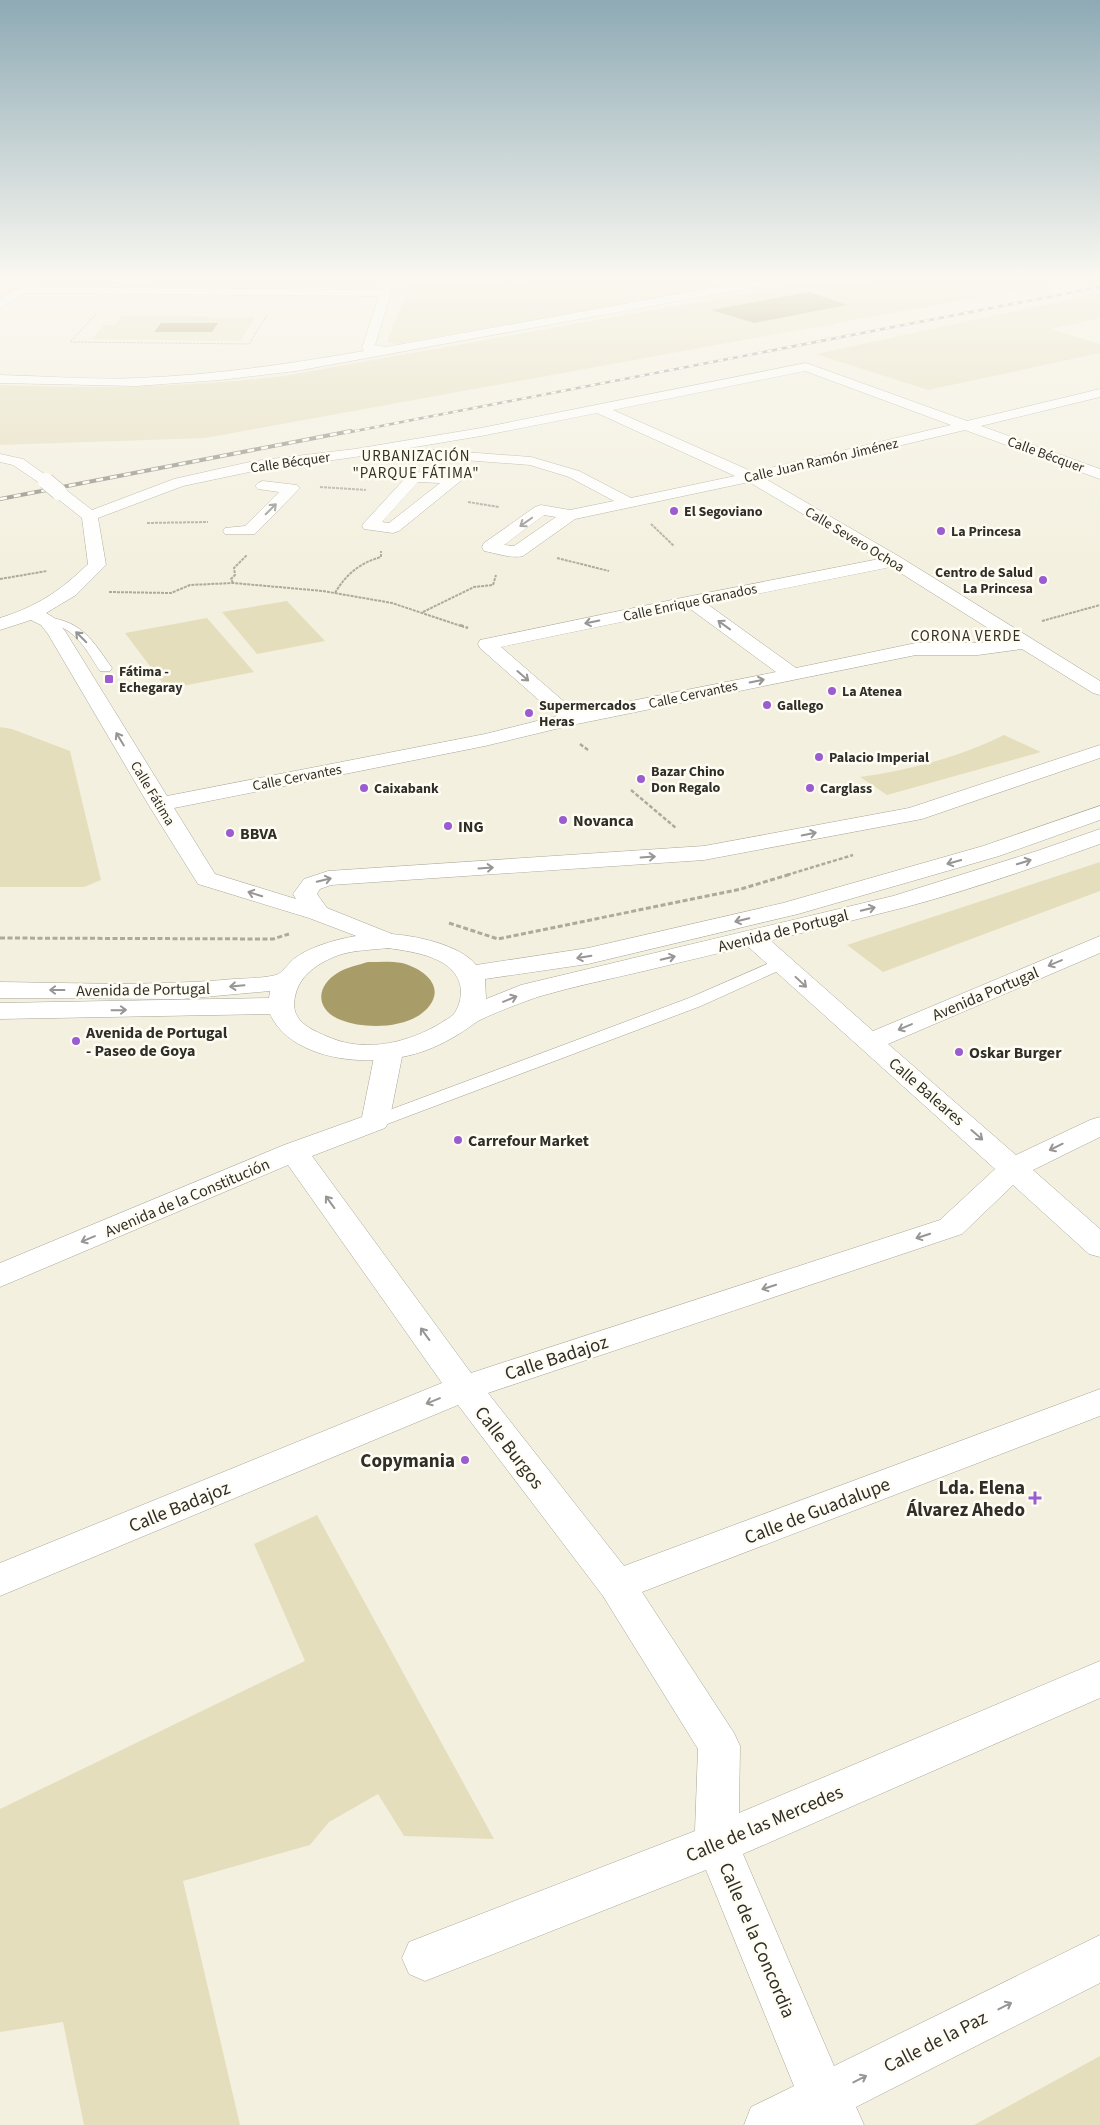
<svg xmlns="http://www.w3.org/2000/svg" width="1100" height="2125" viewBox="0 0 1100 2125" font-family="'Source Sans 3',sans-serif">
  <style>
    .green { fill: #e5debd }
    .water { fill: #a89c68 }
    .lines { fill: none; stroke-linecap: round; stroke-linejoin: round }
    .lane-casing { stroke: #a9a697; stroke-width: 1 }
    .street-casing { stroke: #a9a697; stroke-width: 1 }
    .secondary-casing { stroke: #a9a697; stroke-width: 1 }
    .primary-casing { stroke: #a9a697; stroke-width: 1 }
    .path-far3 { stroke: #adaa9d; stroke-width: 1; stroke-dasharray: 2.5 1; stroke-linecap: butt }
    .path-far2 { stroke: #adaa9d; stroke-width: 2; stroke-dasharray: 3 1; stroke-linecap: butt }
    .path-far1 { stroke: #adaa9d; stroke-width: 2.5; stroke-dasharray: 4 2; stroke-linecap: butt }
    .path { stroke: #adaa9d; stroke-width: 3; stroke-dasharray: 5 2.5; stroke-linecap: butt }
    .lane { fill: #fff; fill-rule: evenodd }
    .street { fill: #fff; fill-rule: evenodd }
    .secondary { fill: #fff; fill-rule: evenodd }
    .primary { fill: #fff; fill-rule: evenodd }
    .rail-far1-casing { stroke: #8d8b80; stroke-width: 2.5 }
    .rail-casing { stroke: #8d8b80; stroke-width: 4 }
    .rail-far1 { stroke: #fffdf3; stroke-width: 2; stroke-dasharray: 5; stroke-linecap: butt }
    .rail { stroke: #fffdf3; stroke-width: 2.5; stroke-dasharray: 7; stroke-linecap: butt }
    .street-bridge-casing { stroke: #a9a697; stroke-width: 17; stroke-linecap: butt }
    .street-bridge { stroke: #fff; stroke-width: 16 }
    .oneway { stroke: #989694 }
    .poi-dot { fill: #9b5bd1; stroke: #fffdf3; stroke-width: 2 }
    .labels { text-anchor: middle; stroke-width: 5; stroke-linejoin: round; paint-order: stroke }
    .far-street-label { font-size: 14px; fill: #302e28; stroke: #fffdf3 }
    .far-poi-label { font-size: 14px; font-weight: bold; fill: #302e28; stroke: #fffdf3; text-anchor: start }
    .far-neighbourhood-label { font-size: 15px; letter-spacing: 1px; fill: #333024; stroke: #fffdf3 }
    .poi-label { font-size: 16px; font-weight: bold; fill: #302e28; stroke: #fffdf3; text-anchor: start }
    .street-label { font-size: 16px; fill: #302e28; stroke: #fffdf3 }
    .near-street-label { font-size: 19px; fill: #302e28; stroke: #fffdf3 }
    .near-poi-label { font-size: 19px; font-weight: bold; fill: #302e28; stroke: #fffdf3; text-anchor: end }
  </style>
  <rect width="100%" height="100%" fill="#f3f0df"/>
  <path class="green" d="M710,280L725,286H679V289L700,290L396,344L387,342L411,281L439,284L436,281Z
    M1039,280L1052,284L205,438L0,445V385C97,389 187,387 284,376L815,281Z
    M57,281L368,280L375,284L373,287L51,285Z
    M1100,293V318L1051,329L1100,344V353L928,390L816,354Z
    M112,316L255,317L240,341L92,339L104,325H115L122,317Z
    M287,601L325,641L257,654L222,612Z
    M207,618L254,672L167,689L125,633Z
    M0,727L12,729L70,751L101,880L84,887H0Z
    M1004,735L1041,752L887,795L860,777C910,770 959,757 1004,735Z
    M1100,862V891L883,972L847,945Z
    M317,1515L494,1839L404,1836L378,1794L329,1822L310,1845L183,1881L240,2125H84L63,2022L0,2032V1809L305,1661L254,1544Z
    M1100,2056V2125H974Z"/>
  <path class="water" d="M809,292L847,305L754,323L711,310Z
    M161,323H218L212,332H154Z
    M368,962C379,962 391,961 402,963C421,968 445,984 430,1005C413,1029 366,1030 341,1020C315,1010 315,986 339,972C348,967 358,965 368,962Z"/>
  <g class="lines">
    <g class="lane-casing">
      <path id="lane" d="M47,617C83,622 92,640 112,668L110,671H100C90,656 80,636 63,628C56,626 49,625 43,624L41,621L43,618Z
        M781,958L787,959L790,963L787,967L701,1006L382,1126L375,1128L368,1126L365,1122L368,1118L689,998Z"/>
    </g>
    <g class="street-casing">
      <path id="street" d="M33,280H45L38,287L381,290L384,280H395L375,345L386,347L756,280H782L777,283L296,371L220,380L136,386L0,383V375C45,376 92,380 137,378C214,375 289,364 364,351L362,348L379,296L27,293L0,308V299Z
        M806,363L967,421L1100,389V397L981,426L1100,469V479L965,430L764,478L900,557L1100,681V695L1093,693L1022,649L978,655H916L572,725L485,746L174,808L215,874L296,899L293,894L304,879L328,871L704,846L909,808L1100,745V758L922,819L704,860L331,885L320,889L317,894L327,908L397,936L400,941L397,946L388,948L309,918L198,884L148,804L48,634L41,625L31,620L0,630V618C38,606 60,591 88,564L82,518L53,495L51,492L53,489H65L92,510L174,479L254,461L355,449L481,428ZM805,371L951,425L753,472L613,410ZM597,413L735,476L631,498L579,471L531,457L424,449L419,450L417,453L419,456L424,457L530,465L569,477L614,501L570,510L541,505L535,507L484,543L482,547L484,551C496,553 511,559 523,556L575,519L749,482L879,559L691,596L480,640L478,644L480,648L557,716L485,734L167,796L65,631L53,617L46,613L76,595L106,565L98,518L183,486L254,471L355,457L481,436ZM544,515L556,517L514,546L504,545ZM891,567L1007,640L978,643H916L796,668L707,604ZM689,608L776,672L576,712L501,647Z
        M0,454L23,459L54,481L51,484H41L13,465L0,462Z
        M414,472L455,474L460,476L463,479L399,531L393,533L364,529L362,526L364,523L409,474ZM418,482L440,483L389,523L382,522Z
        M263,481L297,485L300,488L255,534H225L223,531L225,528L245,526L279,492L258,489L255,486L258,483Z
        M753,931L762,933L873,1031L1100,936V953L888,1044L1016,1155L1090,1120L1100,1117V1137L1033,1170L1100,1229V1257L1089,1254L1013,1185L962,1234L488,1393L624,1566L1100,1389V1416L642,1592L734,1733L740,1746L739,1813L1100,1661V1698L743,1854L834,2066L1100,1935V1983L856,2107L864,2125H744L751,2107L794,2086L706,1870L425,1981L409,1974L402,1958L409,1942L695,1831L698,1749L603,1596L458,1405L0,1596V1563L442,1383L288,1165L0,1287V1263L284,1145L362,1117L375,1052L379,1046L389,1044L399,1046L403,1052L389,1122L385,1128L312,1156L471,1373L940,1220L995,1169L744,943L741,938L744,933Z"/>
    </g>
    <g class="secondary-casing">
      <path id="secondary" d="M1090,280H1100V285Z"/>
    </g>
    <g class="primary-casing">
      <path id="primary" d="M1100,806V820L999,856L798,914L588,964L485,979L486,999L521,985L893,896L1037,851L1100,829V844C1038,866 970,890 906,907C819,929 732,950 644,971C610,979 575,986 541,996C528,1000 485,1016 475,1023C444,1046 413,1059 374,1060C337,1062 286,1050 270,1014L0,1019V1003L269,998L270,991L182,999L0,998V982C74,983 149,986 223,980C240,978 260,979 276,975C283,973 289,962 295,958C317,942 362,932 389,934C414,935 461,945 476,965L588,948L783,903L983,846ZM388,948C414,952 458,957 461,990C461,998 459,1008 453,1015C450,1018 445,1020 441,1023C410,1042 367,1053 331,1038C321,1034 306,1028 299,1019C294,1012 293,1005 295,997C299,975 318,963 339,955C354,950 372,950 388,948Z"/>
    </g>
    <path class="path-far3" d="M96,314L70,342L249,344L267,315"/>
    <path class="path-far2" d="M320,487L366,490
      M468,502L499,507
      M147,523L208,522
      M651,524L674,546
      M557,558L609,571
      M0,579L47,571
      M233,583L231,579L235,575L234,568L247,555
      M109,592L171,593L190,585L233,583L323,591L392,603L464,627
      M335,593C346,574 360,563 381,557V551
      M423,612L474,587L493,585L496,575
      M1042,621L1100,605"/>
    <path class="path-far1" d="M460,625L468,628
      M580,744L588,750
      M631,790L676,828
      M787,875L853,855"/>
    <path class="path" d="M449,923L498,939L741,889L791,874
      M0,938L273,939L289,934"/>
    <use href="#lane" class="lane"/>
    <use href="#street" class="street"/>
    <use href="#secondary" class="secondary"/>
    <use href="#primary" class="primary"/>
    <g class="rail-far1-casing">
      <path id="rail-far1" d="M345,433L1100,287"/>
    </g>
    <g class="rail-casing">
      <path id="rail" d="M0,499L351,431"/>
    </g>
    <use href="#rail-far1" class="rail-far1"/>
    <use href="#rail" class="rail"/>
    <g class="street-bridge-casing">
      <path id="street-bridge" d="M46,481L59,492"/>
    </g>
    <use href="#street-bridge" class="street-bridge"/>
  </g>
  <defs><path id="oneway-shaft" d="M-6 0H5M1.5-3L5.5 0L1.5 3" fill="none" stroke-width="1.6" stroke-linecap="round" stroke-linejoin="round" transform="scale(1.25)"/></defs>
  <g class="oneway">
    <use href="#oneway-shaft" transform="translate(271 509) rotate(-45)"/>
    <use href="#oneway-shaft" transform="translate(526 522) rotate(145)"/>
    <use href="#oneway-shaft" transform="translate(592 622) rotate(168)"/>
    <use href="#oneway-shaft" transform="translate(724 625) rotate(-144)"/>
    <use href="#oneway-shaft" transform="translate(81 637) rotate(-135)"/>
    <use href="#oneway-shaft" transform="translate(523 676) rotate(41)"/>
    <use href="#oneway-shaft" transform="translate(757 681) rotate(-12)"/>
    <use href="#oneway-shaft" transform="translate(120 739) rotate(-121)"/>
    <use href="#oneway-shaft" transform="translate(809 834) rotate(-11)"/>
    <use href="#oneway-shaft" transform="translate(648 857) rotate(-4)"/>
    <use href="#oneway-shaft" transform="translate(954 862) rotate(164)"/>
    <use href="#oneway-shaft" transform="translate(1024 862) rotate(-17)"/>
    <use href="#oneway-shaft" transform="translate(486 868) rotate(-4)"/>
    <use href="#oneway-shaft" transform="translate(324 880) rotate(-14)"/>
    <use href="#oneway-shaft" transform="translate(255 894) rotate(-163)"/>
    <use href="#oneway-shaft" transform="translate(868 909) rotate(-14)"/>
    <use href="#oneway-shaft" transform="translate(742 920) rotate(167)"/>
    <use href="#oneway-shaft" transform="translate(584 957) rotate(170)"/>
    <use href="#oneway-shaft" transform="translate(668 958) rotate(-13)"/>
    <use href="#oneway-shaft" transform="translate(1055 963) rotate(157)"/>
    <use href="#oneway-shaft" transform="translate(801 982) rotate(43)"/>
    <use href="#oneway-shaft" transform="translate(237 986) rotate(175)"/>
    <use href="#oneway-shaft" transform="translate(57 990) rotate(-180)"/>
    <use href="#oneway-shaft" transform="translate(510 999) rotate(-22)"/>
    <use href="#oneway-shaft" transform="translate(119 1010) rotate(-1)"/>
    <use href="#oneway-shaft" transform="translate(905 1027) rotate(157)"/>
    <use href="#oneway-shaft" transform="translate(977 1135) rotate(41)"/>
    <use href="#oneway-shaft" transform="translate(1056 1147) rotate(154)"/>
    <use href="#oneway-shaft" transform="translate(330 1202) rotate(-126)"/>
    <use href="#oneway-shaft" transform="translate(923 1236) rotate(162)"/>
    <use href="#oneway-shaft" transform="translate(88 1239) rotate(157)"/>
    <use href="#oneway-shaft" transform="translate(769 1287) rotate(162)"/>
    <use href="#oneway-shaft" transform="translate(425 1334) rotate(-126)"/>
    <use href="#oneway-shaft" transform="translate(433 1401) rotate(158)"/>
    <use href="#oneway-shaft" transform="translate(1005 2006) rotate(-27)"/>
    <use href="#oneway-shaft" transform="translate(860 2079) rotate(-27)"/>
  </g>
  <linearGradient id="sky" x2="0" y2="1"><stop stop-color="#8eaab5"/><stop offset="0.48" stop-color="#faf8f1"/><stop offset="1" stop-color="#faf8f1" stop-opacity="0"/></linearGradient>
  <rect width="1100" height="578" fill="url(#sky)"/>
  <g class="poi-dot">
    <circle cx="674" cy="511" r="5"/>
    <circle cx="941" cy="531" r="5"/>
    <circle cx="1043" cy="580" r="5"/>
    <rect x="104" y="674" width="10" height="10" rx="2.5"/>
    <circle cx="832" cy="691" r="5"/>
    <circle cx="767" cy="705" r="5"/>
    <circle cx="529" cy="713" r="5"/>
    <circle cx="819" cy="757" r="5"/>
    <circle cx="641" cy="779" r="5"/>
    <circle cx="364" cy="788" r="5"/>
    <circle cx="810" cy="788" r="5"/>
    <circle cx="563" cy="820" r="5"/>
    <circle cx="448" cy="826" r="5"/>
    <circle cx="230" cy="833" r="5"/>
    <circle cx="76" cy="1041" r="5"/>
    <circle cx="959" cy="1052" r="5"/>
    <circle cx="458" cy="1140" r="5"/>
    <circle cx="465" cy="1460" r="5"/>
    <path d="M1032.5 1490.5h5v5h5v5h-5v5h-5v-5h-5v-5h5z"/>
  </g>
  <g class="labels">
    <g class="far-street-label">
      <text transform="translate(1046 454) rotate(20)" y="5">Calle Bécquer</text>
      <text transform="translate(821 460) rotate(-13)" y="5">Calle Juan Ramón Jiménez</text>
      <text transform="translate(290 462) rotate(-8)" y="5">Calle Bécquer</text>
      <text transform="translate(855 539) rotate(31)" y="5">Calle Severo Ochoa</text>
      <text transform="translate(690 602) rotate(-12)" y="5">Calle Enrique Granados</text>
      <text transform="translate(693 694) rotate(-12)" y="5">Calle Cervantes</text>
      <text transform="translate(297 777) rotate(-11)" y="5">Calle Cervantes</text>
      <text transform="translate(153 793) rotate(59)" y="5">Calle Fátima</text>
    </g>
    <g class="far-poi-label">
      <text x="684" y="516">El Segoviano</text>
      <text x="951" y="536">La Princesa</text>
      <text x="1033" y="577" text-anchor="end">Centro de Salud<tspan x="1033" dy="16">La Princesa</tspan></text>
      <text x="119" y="676">Fátima -<tspan x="119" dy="16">Echegaray</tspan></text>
      <text x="842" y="696">La Atenea</text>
      <text x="539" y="710">Supermercados<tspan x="539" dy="16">Heras</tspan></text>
      <text x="777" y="710">Gallego</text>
      <text x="829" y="762">Palacio Imperial</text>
      <text x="651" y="776">Bazar Chino<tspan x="651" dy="16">Don Regalo</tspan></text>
      <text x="374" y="793">Caixabank</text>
      <text x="820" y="793">Carglass</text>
    </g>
    <g class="far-neighbourhood-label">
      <text x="416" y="461">URBANIZACIÓN<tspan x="416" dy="17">"PARQUE FÁTIMA"</tspan></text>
      <text x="966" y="641">CORONA VERDE</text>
    </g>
    <g class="poi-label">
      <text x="573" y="826">Novanca</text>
      <text x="458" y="832">ING</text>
      <text x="240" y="839">BBVA</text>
      <text x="86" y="1038">Avenida de Portugal<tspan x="86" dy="18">- Paseo de Goya</tspan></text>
      <text x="969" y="1058">Oskar Burger</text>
      <text x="468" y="1146">Carrefour Market</text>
    </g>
    <g class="street-label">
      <text transform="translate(783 930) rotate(-14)" y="6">Avenida de Portugal</text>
      <text transform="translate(143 989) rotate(-1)" y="6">Avenida de Portugal</text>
      <text transform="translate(985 993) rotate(-23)" y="6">Avenida Portugal</text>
      <text transform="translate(927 1091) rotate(41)" y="6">Calle Baleares</text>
      <text transform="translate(187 1197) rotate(-23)" y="6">Avenida de la Constitución</text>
    </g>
    <g class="near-street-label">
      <text transform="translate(556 1357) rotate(-18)" y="7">Calle Badajoz</text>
      <text transform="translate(510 1447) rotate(52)" y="7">Calle Burgos</text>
      <text transform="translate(179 1506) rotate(-22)" y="7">Calle Badajoz</text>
      <text transform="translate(817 1510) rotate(-21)" y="7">Calle de Guadalupe</text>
      <text transform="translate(764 1823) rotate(-23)" y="7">Calle de las Mercedes</text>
      <text transform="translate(758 1940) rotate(67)" y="7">Calle de la Concordia</text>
      <text transform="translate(935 2041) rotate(-27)" y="7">Calle de la Paz</text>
    </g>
    <g class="near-poi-label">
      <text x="455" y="1467">Copymania</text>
      <text x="1025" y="1494">Lda. Elena<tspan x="1025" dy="22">Álvarez Ahedo</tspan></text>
    </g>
  </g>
</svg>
